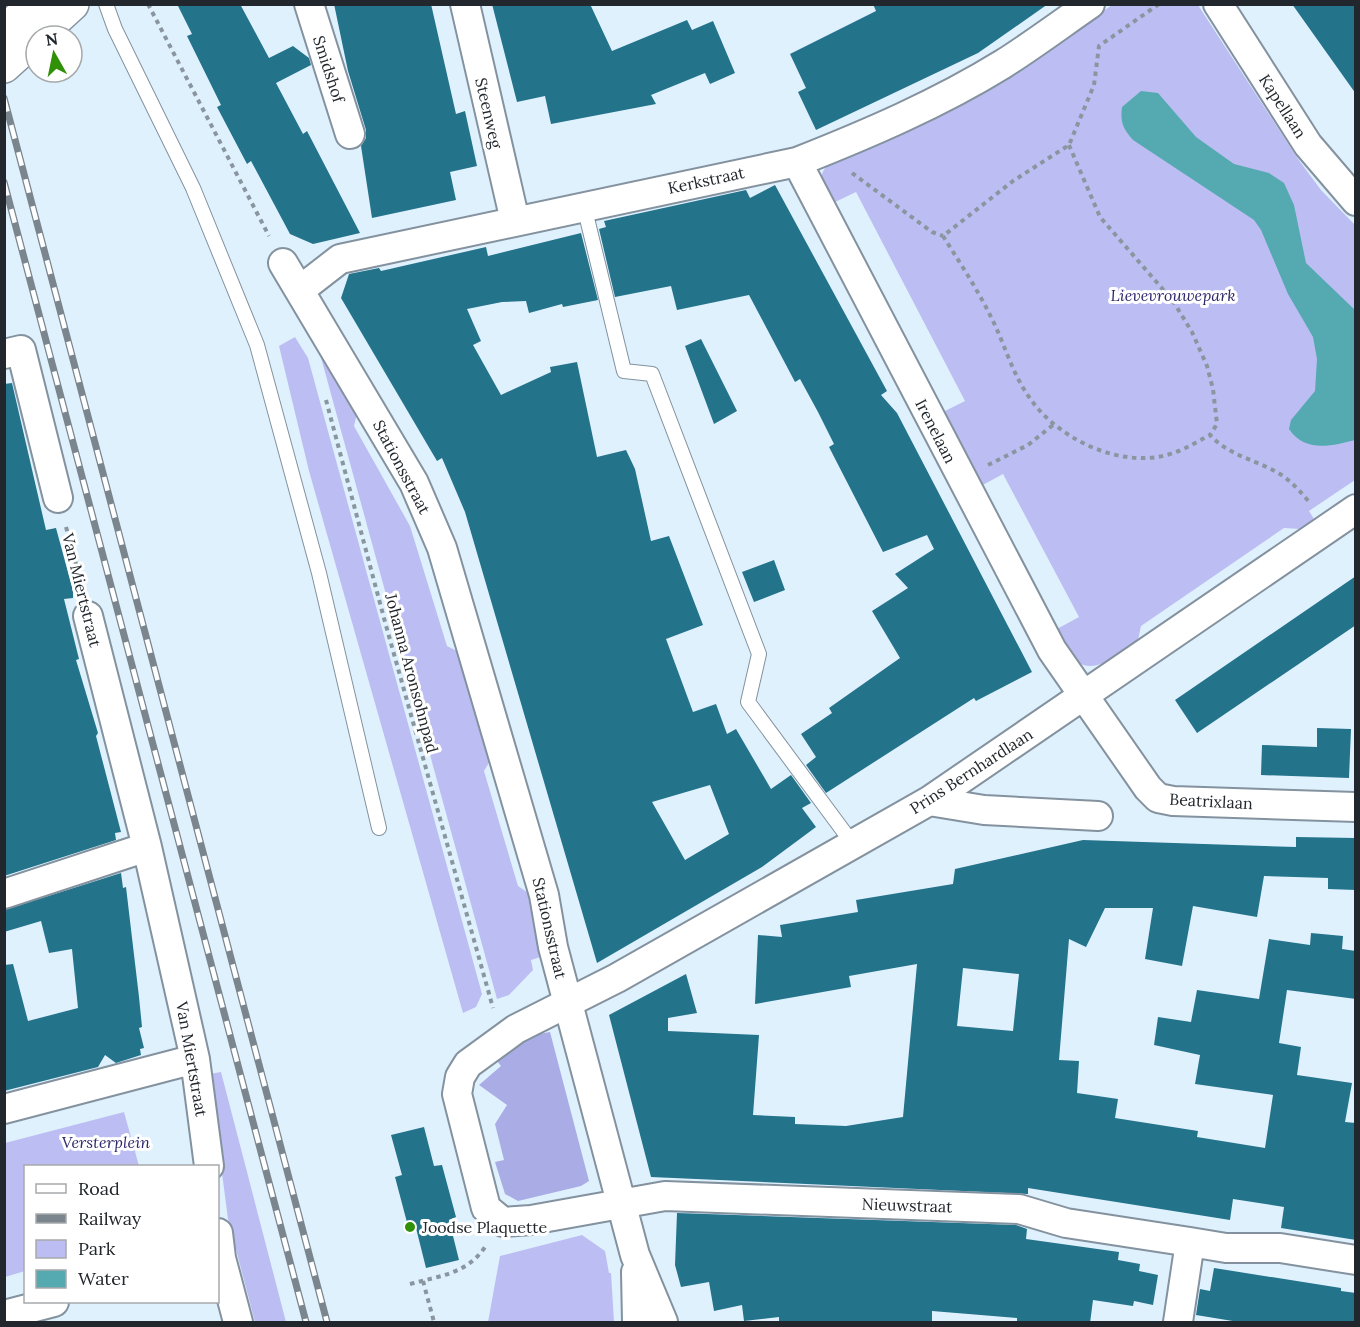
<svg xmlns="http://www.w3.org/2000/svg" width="1360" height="1327" viewBox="0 0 1360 1327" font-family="Lora,serif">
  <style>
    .green { fill: #bcbef3 }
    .forest { fill: #aaace6 }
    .water { fill: #54aab0 }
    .building { fill: #23738b; fill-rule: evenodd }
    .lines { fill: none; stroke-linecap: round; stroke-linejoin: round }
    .service-casing { stroke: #83929e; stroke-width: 16 }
    .minor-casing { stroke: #83929e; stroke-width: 32 }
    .secondary-casing { stroke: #83929e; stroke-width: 36 }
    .path { stroke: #8a969f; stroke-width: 4; stroke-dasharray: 4.5 4.5; stroke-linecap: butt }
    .service { stroke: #fff; stroke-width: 14 }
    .minor { stroke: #fff; stroke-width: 28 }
    .secondary { stroke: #fff; stroke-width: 33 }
    .rail-casing { stroke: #7a858e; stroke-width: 7 }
    .rail { stroke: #fff; stroke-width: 4.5; stroke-dasharray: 14; stroke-linecap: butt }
    .poi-dot { fill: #309008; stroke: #fff; stroke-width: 2 }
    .labels { text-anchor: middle; stroke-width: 6; stroke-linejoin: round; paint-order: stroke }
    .street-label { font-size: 16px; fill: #21272c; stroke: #fff }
    .park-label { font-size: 16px; font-style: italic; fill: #2f276a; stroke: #fff }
    .poi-label { font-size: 16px; fill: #21272c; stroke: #fff; text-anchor: start }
  </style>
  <rect width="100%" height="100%" fill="#e0f1fe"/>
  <path class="green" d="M1112,5H1198L1298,159L1321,190L1355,225V480L1309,511L1314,519L1300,529L1284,528L1141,626L1138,640C1123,650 1096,677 1076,661C1068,654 1061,639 1055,630L1079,617L1003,474L979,487L941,413L965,401L856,192L831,204C823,189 815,175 830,163L1077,29Z
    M295,337L308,358L482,994L476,1007L463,1013L309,471L279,346Z
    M324,352L358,409L354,426L410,526L447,646L463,654L493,756L484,771L518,886L534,897L540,957L531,960L533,970L509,995L497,999L320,354Z
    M221,1072L286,1322H255L228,1219L209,1074Z
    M124,1112L139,1166H26L25,1271L5,1277V1143Z
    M582,1235L605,1251L609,1273H611L614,1322H488L500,1256Z"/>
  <path class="forest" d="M550,1032L589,1181L581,1186L518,1201L505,1194L495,1162L504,1160L495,1124L507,1105L479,1085L501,1066L497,1061L533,1035Z"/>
  <path class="water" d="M1141,91L1158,93L1196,137L1234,164L1269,173L1284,183L1294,205L1306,263L1355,310V440C1332,446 1305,453 1289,429L1291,420L1315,391L1317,359L1313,337L1288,294L1261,230L1254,220L1133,140C1123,129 1120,122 1122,107Z"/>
  <path class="building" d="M177,4H240L269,58L293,46L309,58L311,65L276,83L303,134L307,131L360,233L313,244L290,234L251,161L247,164L217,107L221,105L187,36L192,34Z
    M334,4H431L456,114L465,111L477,166L450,172L456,200L372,218L361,146L366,138V130L348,71Z
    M492,4H590L612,51L687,20L692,30L713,21L735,73L710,84L705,73L651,95L656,104L551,124L545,96L517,102Z
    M873,4H1048L978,53L816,130L798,92L806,88L790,54L876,11Z
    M1292,4H1356V94Z
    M775,185L887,391L881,395L897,413L1032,672L976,701L974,698L826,793L806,765L816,757L801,734L832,713L829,708L900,658L872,611L908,588L895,574L934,549L927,535L883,552L829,447L834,444L818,412L800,379L795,382L749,295L677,310L671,286L615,297L599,229L606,227L604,221L746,190L750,198Z
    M581,233L598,300L563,307L562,304L529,313L526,301L502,302L467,309L481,341L473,345L501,395L551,372L550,367L577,362L597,457L626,450L635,469L651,541L669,536L703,625L666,639L693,712L716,704L727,734L736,729L771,789L791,775L811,803L802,808L816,827L762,867L597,963L465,512L442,458L437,461L341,298L349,274L379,268L381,271L486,247L488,256ZM710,785L729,834L685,860L652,802Z
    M701,339L737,411L714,424L685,346Z
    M12,383L46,530L56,528L73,591V598L64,599L79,659L76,660L98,733L96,736L121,832L115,833L116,840L4,876V384Z
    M774,560L785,590L754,602L742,572Z
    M1356,576V625L1197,733L1175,700Z
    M1317,728L1351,729L1349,778L1261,775L1262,745L1317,747Z
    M1296,837L1356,838V890L1328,889V878L1264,876L1257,917L1193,906L1182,966L1145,959L1153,908H1105L1086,947L1069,939L1059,1060L1079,1061L1077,1093L1118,1099L1115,1118L1198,1131L1197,1137L1265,1148L1273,1095L1195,1084L1200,1055L1154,1045L1158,1017L1191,1022L1197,990L1259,999L1269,939L1310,945L1311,933L1343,936L1342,949L1356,951V999L1287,990L1279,1043L1301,1047L1297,1075L1352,1083L1345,1122L1356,1123V1240L1281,1228L1284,1207L1233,1199L1230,1220L1028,1188V1194L651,1177L609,1015L686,974L697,1013L668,1018V1031L759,1035L753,1115L795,1117V1124L846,1126L903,1117L917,964L849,976L851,987L755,1004L758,935L782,937L780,925L858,912L856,900L953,884L955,869L1083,840L1296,847ZM963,968L1019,974L1013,1031L957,1026Z
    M121,873L123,888L126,887L139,997L142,1027L139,1028L144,1048L140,1049L141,1055L116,1063L105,1055L98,1067L4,1091V965L13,964L28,1021L78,1008L72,949L49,953L41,921L4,932V910Z
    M424,1127L434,1166L442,1165L456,1217L449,1220L459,1260L426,1268L416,1228L409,1230L395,1177L402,1175L391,1135Z
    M677,1213L1016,1225L1027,1229L1026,1239L1119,1252L1118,1260L1140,1264L1139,1271L1158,1275L1153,1305L1134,1301L1133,1306L1093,1300L1090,1323H1017V1318L932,1311V1323H779V1317L744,1321L742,1305L714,1311L709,1282L681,1287L675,1265Z
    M1214,1268L1341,1288V1291L1356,1293V1323H1245L1196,1315L1200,1289L1210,1291Z"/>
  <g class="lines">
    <g class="service-casing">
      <path id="service" d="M106,4L115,29L193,188L257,345L319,573L379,828
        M584,206L624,371L652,374L759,654L748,702L853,844"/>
    </g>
    <g class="minor-casing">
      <path id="minor" d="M309,4L350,134
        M465,4L515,221
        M1218,4L1308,145L1356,201
        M797,162L1052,650L1148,788L1158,798L1173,801L1356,807
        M283,263L414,483L442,548L544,895L553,947L635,1255L663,1322
        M300,290L340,259L797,162C868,134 938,104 1003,64C1033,45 1061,24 1090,4
        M4,354L21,350L58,498
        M1356,509L929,801L617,978L516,1029L468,1064L460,1077L457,1094L486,1208L503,1222L531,1220L665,1196L1019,1209L1066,1223L1190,1242L1226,1248H1280L1356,1260
        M88,616L147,847L195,1059L209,1166
        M929,801L984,810L1098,816
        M4,894L147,847
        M4,1109L195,1059
        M218,1233L221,1258L238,1322
        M636,1272L637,1322
        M4,1315L54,1302
        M1178,1322L1190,1242"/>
    </g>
    <g class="secondary-casing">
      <path id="secondary" d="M4,32L35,4
        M37,36L72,4
        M4,66L36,37"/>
    </g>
    <path class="path" d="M148,4L269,236
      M1159,4L1099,46L1094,85L1069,145L1013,181L943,236C960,263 978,290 992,319C1005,345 1012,373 1029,397C1057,439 1123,471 1173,453C1186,449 1198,441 1210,435C1229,456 1257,460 1280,474C1292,482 1301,492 1310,503
      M1069,145L1100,217L1173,301L1192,332L1207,366L1213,389L1217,424L1210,435
      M852,173L932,232L943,236
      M326,400L385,622L493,1008
      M988,465L1028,445L1053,425
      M66,527L82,586
      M423,1281L434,1322
      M410,1284C439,1276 467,1274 485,1247"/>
    <use href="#service" class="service"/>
    <use href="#minor" class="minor"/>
    <use href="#secondary" class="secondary"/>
    <g class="rail-casing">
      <path id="rail" d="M4,98L327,1322
        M4,182L306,1322"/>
    </g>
    <use href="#rail" class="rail"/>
  </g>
  <circle class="poi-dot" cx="410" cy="1227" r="6"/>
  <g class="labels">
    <g class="street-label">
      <text transform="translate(329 69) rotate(72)" y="6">Smidshof</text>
      <text transform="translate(1283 106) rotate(57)" y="6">Kapellaan</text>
      <text transform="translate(489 113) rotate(77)" y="6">Steenweg</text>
      <text transform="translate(706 180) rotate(-12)" y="6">Kerkstraat</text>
      <text transform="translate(936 431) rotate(63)" y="6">Irenelaan</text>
      <text transform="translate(402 467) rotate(62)" y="6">Stationsstraat</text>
      <text transform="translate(82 590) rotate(76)" y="6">Van Miertstraat</text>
      <text transform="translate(412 673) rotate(75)" y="6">Johanna Aronsohnpad</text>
      <text transform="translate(971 771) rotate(-33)" y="6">Prins Bernhardlaan</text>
      <text transform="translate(1211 801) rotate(3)" y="6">Beatrixlaan</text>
      <text transform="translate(550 928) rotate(77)" y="6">Stationsstraat</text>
      <text transform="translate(192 1059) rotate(80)" y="6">Van Miertstraat</text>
      <text transform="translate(907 1205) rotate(2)" y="6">Nieuwstraat</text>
    </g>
    <g class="park-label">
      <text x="1173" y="301">Lievevrouwepark</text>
      <text x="106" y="1148">Versterplein</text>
    </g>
    <g class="poi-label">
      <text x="422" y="1233">Joodse Plaquette</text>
    </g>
  </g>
  <rect width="1360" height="1327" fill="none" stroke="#21272c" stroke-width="12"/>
  <rect x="24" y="1165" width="195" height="138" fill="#ffffff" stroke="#a6a9ab" stroke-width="1.5"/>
  <rect x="36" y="1184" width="30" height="9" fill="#ffffff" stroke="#a6a9ab" stroke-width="1.5"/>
  <text x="78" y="1195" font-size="18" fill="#21272c">Road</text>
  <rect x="36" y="1214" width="30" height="9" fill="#7a858e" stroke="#a6a9ab" stroke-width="1.5"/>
  <text x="78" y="1225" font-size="18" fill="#21272c">Railway</text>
  <rect x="36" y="1240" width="30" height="18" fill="#bcbef3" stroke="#a6a9ab" stroke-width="1.5"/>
  <text x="78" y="1255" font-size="18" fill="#21272c">Park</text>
  <rect x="36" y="1270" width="30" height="18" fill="#54aab0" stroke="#a6a9ab" stroke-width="1.5"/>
  <text x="78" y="1285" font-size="18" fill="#21272c">Water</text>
  <g transform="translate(54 54) rotate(351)"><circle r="28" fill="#ffffff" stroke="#a6a9ab" stroke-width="1.5"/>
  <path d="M0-4.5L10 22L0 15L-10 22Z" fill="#309008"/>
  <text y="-9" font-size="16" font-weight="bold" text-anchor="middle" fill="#21272c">N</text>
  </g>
</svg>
